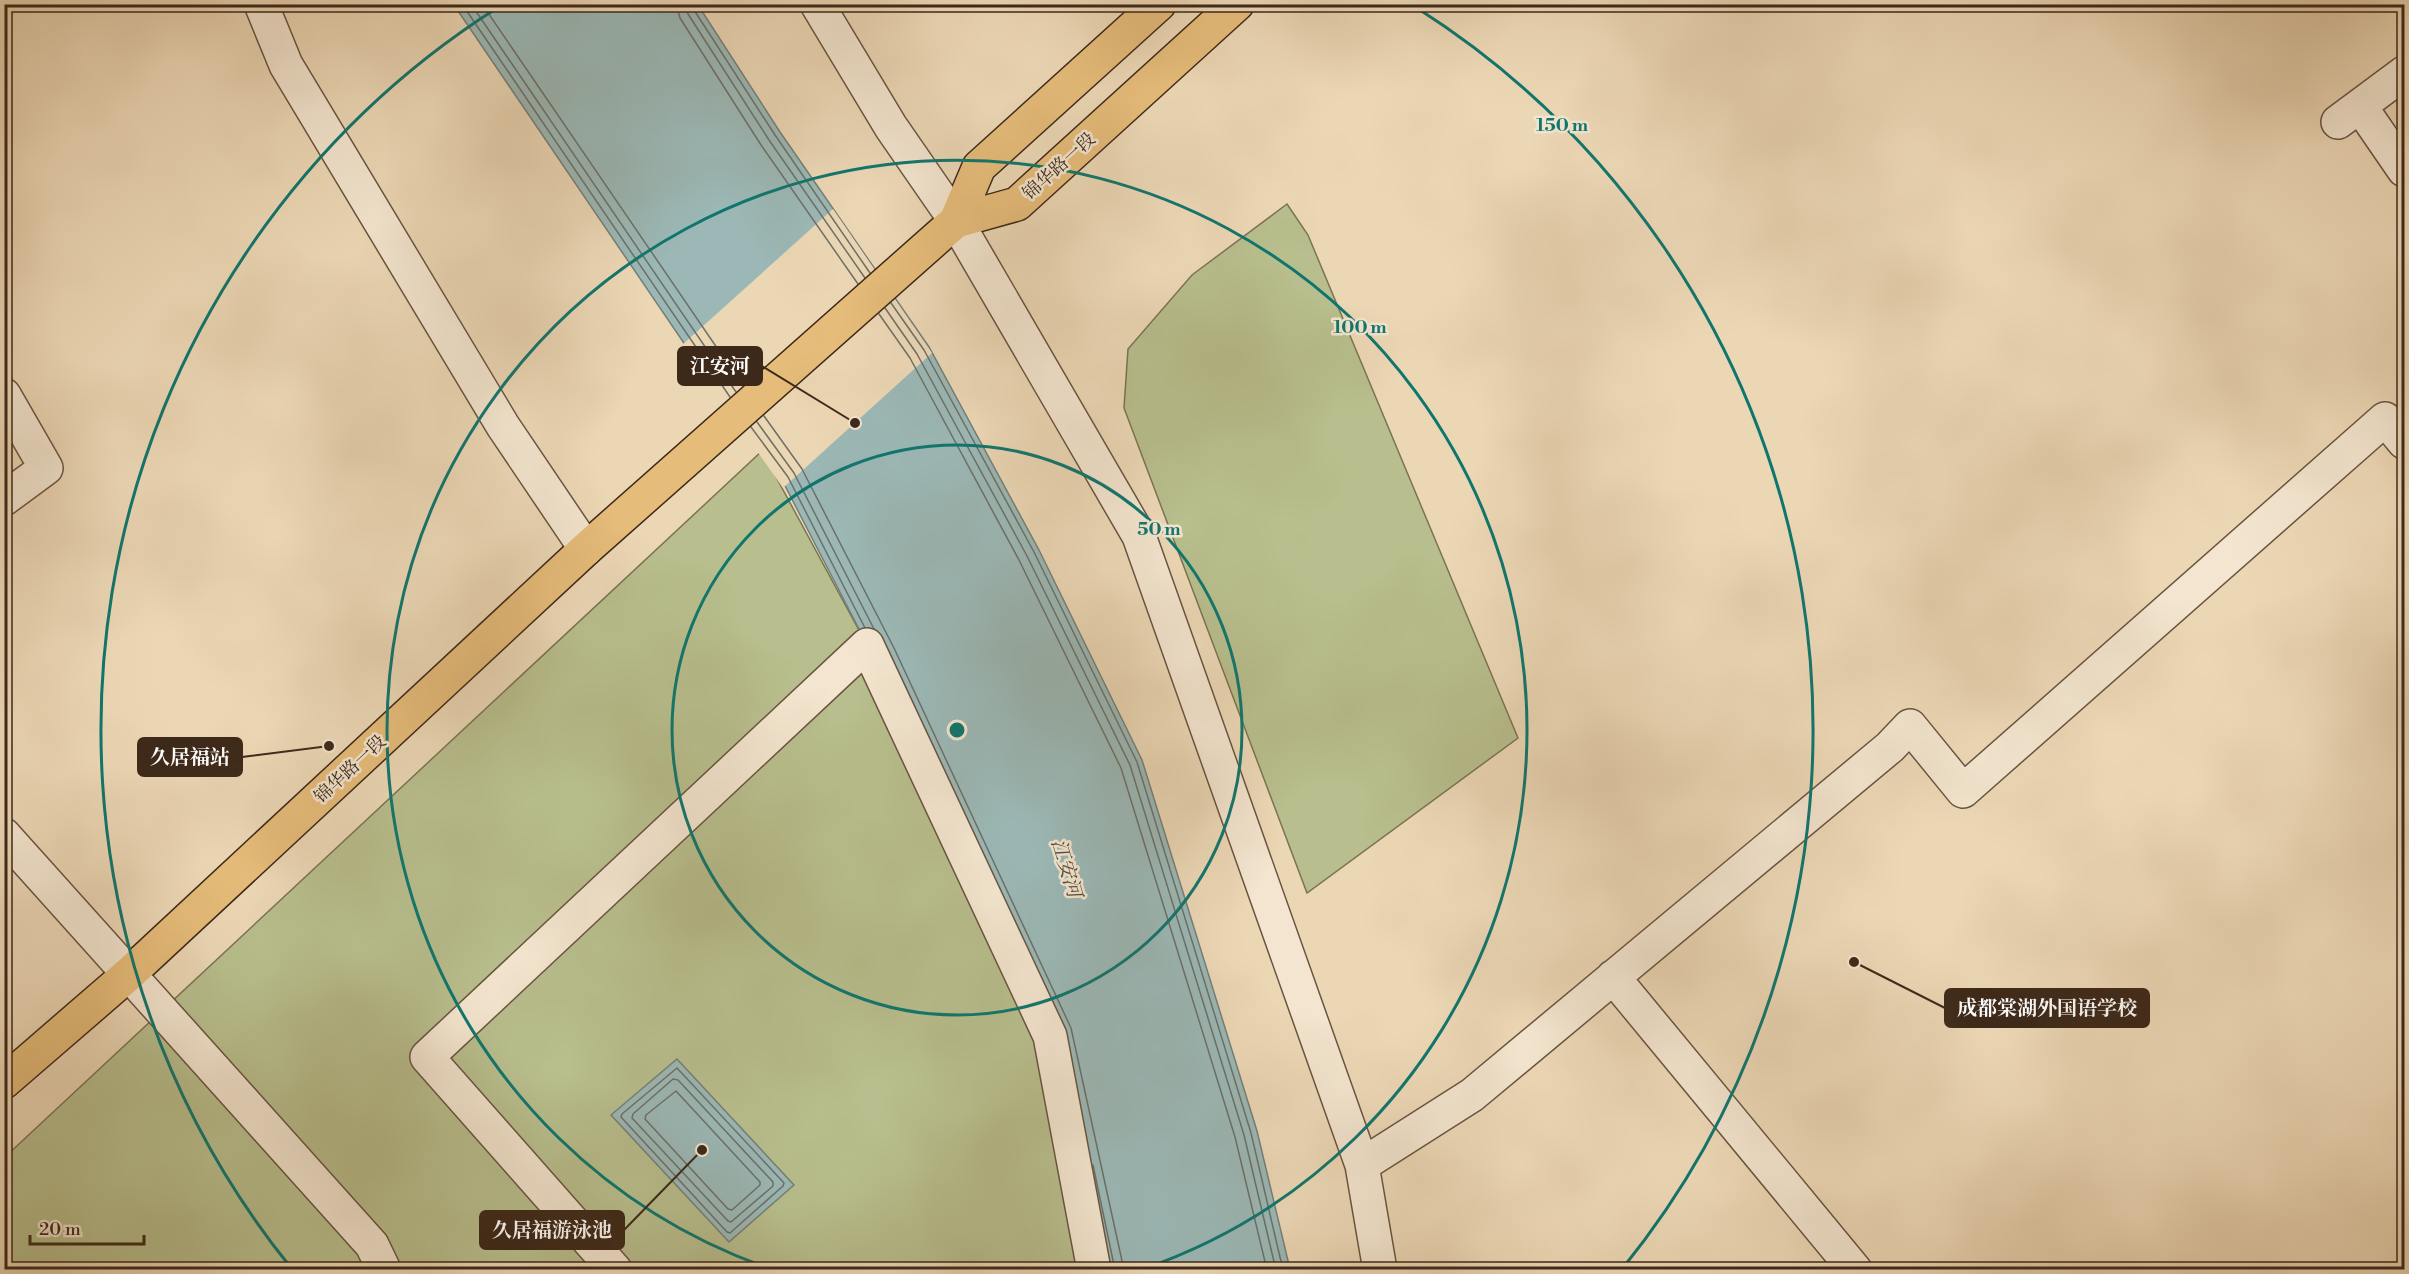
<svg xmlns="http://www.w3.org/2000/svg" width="2409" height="1274" viewBox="0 0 2409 1274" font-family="'Libre Bodoni','Noto Serif SC',serif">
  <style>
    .green { fill: #b8be8d; stroke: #7a7454; stroke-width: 1.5 }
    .water { fill: #9bb8b6; stroke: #757f78; stroke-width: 1.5 }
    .pier { fill: #ecd7b5 }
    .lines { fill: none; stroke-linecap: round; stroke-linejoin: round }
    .shore { stroke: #6c7068; stroke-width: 1.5 }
    .minor-casing { stroke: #695441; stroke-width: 36 }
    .major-casing { stroke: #3d291a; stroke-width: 36 }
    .minor { stroke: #f3e5cf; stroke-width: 33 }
    .major { stroke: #e6bc7a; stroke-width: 33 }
    .ring { fill: none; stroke: #0f766e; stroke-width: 3 }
    .labels { text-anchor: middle; stroke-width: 5; stroke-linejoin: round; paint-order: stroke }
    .street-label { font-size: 18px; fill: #3d291a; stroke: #f3e5cf }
    .water-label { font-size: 20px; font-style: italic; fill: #544d41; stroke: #f3e5cf }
    .centre { fill: #0f766e; stroke: #f3e5cf; stroke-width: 3 }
    .ring-label { font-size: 18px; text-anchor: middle; font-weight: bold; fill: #0f766e; stroke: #f3e5cf; stroke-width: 5; stroke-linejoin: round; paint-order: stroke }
    .leader { fill: none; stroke: #3d291a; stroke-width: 2 }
    .callout-dot { fill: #3d291a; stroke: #f3e5cf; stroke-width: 2 }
    .callout { fill: #3d291a; stroke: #3d291a; stroke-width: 2 }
    .callout-label { font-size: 20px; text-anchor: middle; font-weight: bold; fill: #fff }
  </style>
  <rect width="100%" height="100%" fill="#ecd7b5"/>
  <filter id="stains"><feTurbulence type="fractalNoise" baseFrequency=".00333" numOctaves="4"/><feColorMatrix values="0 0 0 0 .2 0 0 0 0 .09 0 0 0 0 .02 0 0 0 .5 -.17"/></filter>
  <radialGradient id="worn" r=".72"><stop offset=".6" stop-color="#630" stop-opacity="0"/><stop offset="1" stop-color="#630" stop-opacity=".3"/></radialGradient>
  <path class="green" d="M1287,204L1308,235L1518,738L1307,893L1124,408L1128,349L1192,275Z
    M762,451L874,658L1050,1036L1102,1269L5,1270V1157Z"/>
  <path class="water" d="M454,5H698L780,132L929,347L1039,550L1142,760L1257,1131L1290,1269H1102L1050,1036L874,658L782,480L690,352Z
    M677,1059L794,1185L729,1242L611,1115Z"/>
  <path class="pier" d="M833,209L932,353L783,488L682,345Z"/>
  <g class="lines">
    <path class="shore" d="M462,4L730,397
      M471,4L736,392
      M482,4L743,386
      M676,4L680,18L761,145L858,284
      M685,4L688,14L769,140L865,278
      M693,4L694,10L775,135L870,273
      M891,303L924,350L1034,552L1137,762L1251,1133L1283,1270
      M885,308L917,354L1027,556L1130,765L1244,1135L1276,1270
      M879,314L910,358L1019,560L1121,768L1235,1137L1267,1270
      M764,416L802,469L894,648L1071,1028L1124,1270
      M757,422L794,473L874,629
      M751,427L788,477L865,628
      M677,1068L784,1183L783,1186L730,1233L727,1232L621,1117L622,1114Z
      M673,1079L678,1080L773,1182V1186L731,1222L728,1221L632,1118L633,1114Z
      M676,1091L760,1182V1185L732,1210L728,1209L645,1119L646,1115Z
      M1093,1165L1115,1270"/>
    <g class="minor-casing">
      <path id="minor" d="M261,4L286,65L503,426L586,549
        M817,4L891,127L956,221L1139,536L1362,1165L1380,1270
        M2360,106L2404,170
        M2338,122L2404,73
        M4,395L46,468L4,499
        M4,835L372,1245L384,1270
        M1613,977L1855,1270
        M1362,1165L1472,1095L1890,747L1910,726L1963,791L2385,419L2404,442
        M615,1270L427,1057L867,645L1050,1036L1094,1270"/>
    </g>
    <g class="major-casing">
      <path id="major" d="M956,221L1017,204L1237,4
        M4,1082L130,973L586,549L956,221L979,167L1159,4"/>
    </g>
    <use href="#minor" class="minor"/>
    <use href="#major" class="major"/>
  </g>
  <g class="ring">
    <circle cx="957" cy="730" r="285"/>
    <path d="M771 1269A570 570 0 1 1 1143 1269"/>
    <path d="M292 1269A856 856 0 0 1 497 8M1417 8A856 856 0 0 1 1622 1269"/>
  </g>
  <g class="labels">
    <g class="street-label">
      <text transform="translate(1059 166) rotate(-42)" y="6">锦华路一段</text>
      <text transform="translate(350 769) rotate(-43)" y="6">锦华路一段</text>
    </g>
    <g class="water-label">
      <text transform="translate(1067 868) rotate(73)" y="7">江安河</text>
    </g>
  </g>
  <circle cx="957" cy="730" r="9" class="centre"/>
  <g class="ring-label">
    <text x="1562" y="131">150 m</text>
    <text x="1360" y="333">100 m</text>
    <text x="1159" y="535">50 m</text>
  </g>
  <path class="leader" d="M855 423L762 366M329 746L242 757M1854 962L1945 1008M702 1150L624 1230"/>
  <g class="callout-dot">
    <circle cx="855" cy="423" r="6"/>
    <circle cx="329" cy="746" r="6"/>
    <circle cx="1854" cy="962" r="6"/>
    <circle cx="702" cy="1150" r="6"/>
  </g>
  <g class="callout">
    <rect x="678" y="347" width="84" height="38" rx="6"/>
    <rect x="138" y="738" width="104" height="38" rx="6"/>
    <rect x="1945" y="989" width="204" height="38" rx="6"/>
    <rect x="480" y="1211" width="144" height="38" rx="6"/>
  </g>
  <g class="callout-label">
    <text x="720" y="373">江安河</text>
    <text x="190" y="764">久居福站</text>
    <text x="2047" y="1015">成都棠湖外国语学校</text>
    <text x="552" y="1237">久居福游泳池</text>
  </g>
  <rect width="2409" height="1274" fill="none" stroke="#ecd7b5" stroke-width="24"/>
  <rect x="6" y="6" width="2397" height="1262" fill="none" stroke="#3d291a" stroke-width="3"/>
  <rect x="12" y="12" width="2385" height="1250" fill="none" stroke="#3d291a" stroke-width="1.5"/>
  <path d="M30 1235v9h114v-9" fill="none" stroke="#3d291a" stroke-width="3"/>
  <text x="39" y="1235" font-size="18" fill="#3d291a" stroke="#f3e5cf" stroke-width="4.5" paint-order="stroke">20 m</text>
  <rect width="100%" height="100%" filter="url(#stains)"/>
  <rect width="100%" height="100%" fill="url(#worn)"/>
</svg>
